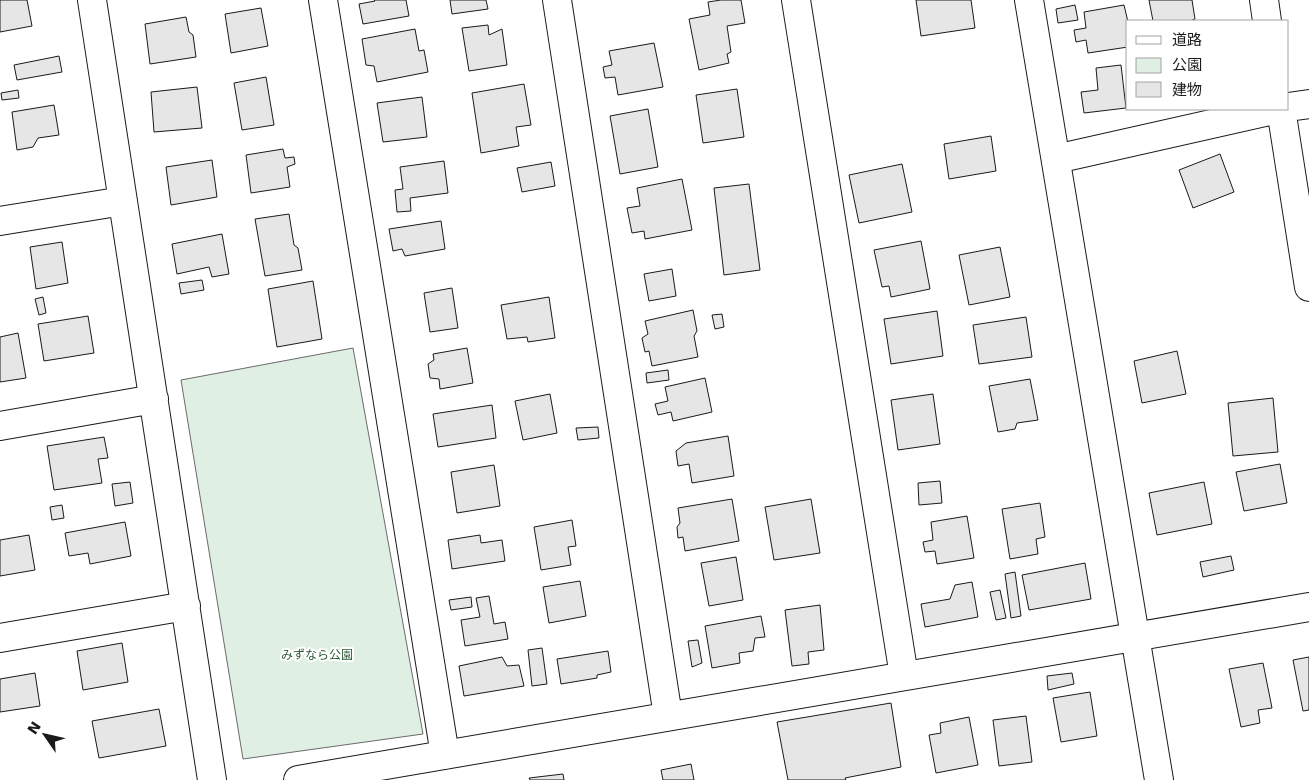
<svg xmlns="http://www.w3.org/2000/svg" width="1309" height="780" viewBox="0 0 1309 780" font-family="'DejaVu Sans','Noto Sans JP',sans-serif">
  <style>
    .green { fill: #e0efe3; stroke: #6a6a6a }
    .building { fill: #e6e6e6; stroke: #1a1a1a }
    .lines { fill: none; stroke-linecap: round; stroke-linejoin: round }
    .minor-casing { stroke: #1a1a1a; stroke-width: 30 }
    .minor { stroke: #fff; stroke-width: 28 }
    .labels { text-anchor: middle; stroke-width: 4; stroke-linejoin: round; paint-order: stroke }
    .park-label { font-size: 12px; fill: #2b5a34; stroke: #fff }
  </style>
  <rect width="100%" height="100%" fill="#fff"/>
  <path class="green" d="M353,348L423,734L243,759L181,380Z"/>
  <path class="building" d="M0,0H27L32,26L0,32Z
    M374,0H406L409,16L363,24L359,4L375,1Z
    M450,0H486L488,9L452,14Z
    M721,0H741L745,23L727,26L731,52L727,54L729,63L699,70L689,19L710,15L708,2Z
    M916,0H971L975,28L921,36Z
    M1149,0H1192L1195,19L1190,21H1153Z
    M1075,5L1078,20L1058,23L1056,9Z
    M1124,5L1128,22V47L1088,53L1086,40L1076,42L1074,30L1086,28L1084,12Z
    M261,8L268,46L231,53L225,14Z
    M186,17L189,32L193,35L196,57L150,64L145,24Z
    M488,25L489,35L502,29L507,65L469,71L462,28Z
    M415,29L419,51L424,50L428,72L377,82L374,66L366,65L362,39Z
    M654,43L663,87L618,95L615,77L605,78L603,67L612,65L609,51Z
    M59,56L62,72L17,80L14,65Z
    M1121,65L1126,108L1084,113L1081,92L1098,90L1096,68Z
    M266,77L274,125L242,130L234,83Z
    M524,84L531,125L516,127L519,146L481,153L472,93Z
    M197,87L202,128L154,132L151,92Z
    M737,89L744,137L703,143L696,95Z
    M18,90L19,98L2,100L1,93Z
    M422,97L427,137L383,142L377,103Z
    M54,105L59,135L38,138L33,147L17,150L12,112Z
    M648,109L658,167L620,174L610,116Z
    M991,136L996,171L949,179L944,144Z
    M283,149L285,158L294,157L295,164L287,167L290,187L251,193L246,155Z
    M1220,154L1234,192L1193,208L1179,170Z
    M212,160L217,197L171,205L166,167Z
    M444,161L448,193L410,198L411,211L397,212L395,190L403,189L400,167Z
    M551,162L555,186L522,192L517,168Z
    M902,164L912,212L859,223L849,175Z
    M682,179L692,230L645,239L644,231L632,233L627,208L640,206L637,188Z
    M749,184L760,270L724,275L714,188Z
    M289,214L294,245L298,248L302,270L265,276L255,219Z
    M441,221L445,249L405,256L402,249L393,251L389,229Z
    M222,234L229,274L212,277L209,267L177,274L172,244Z
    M921,241L930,289L891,297L889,286L882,287L874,250Z
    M62,242L68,283L36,289L30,247Z
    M1000,247L1010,297L969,305L959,255Z
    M672,269L676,296L649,301L644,274Z
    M202,280L204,290L181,294L179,283Z
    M313,281L322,339L277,347L268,289Z
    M452,288L458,328L430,332L424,293Z
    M43,297L46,313L39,315L35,299Z
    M549,297L555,338L528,342L527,337L507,339L501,305Z
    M693,310L697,331L694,336L698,357L652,366L649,351L645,352L642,338L648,334L645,321Z
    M937,311L943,356L891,364L884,319Z
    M722,314L724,327L715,329L712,315Z
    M88,316L94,353L44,361L38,324Z
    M1026,317L1032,357L979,364L973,325Z
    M18,333L26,378L0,382V337Z
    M467,348L473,383L440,389L439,379L430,378L428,364L434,360L433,354Z
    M1177,351L1186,394L1142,403L1134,361Z
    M668,370L669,380L647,383L646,373Z
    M705,378L712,412L673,421L671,412L658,415L655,404L668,401L665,387Z
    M1030,379L1038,420L1017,423L1015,429L998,432L989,386Z
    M550,394L557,433L523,440L515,401Z
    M933,394L940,444L898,450L891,400Z
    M1273,398L1278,452L1233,456L1228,403Z
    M492,405L496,438L438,447L433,414Z
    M598,427L599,438L578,440L576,428Z
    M728,436L734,476L692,483L689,464L678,466L676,451L686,443Z
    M104,437L108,458L98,459L102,483L54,490L47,446Z
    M1280,464L1287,503L1244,511L1236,472Z
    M494,465L500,506L457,513L451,472Z
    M940,481L942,503L919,505L918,483Z
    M130,482L133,503L115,506L112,484Z
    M1204,482L1212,524L1157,535L1149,493Z
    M732,499L739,541L685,551L683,537L678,538L677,527L680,523L678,508Z
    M811,499L820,553L774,560L765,507Z
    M1040,503L1045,537L1036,539L1038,554L1010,559L1002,509Z
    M62,505L64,518L52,520L50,507Z
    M967,516L974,558L937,564L935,551L925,552L923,542L933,540L931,522Z
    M572,520L576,546L568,547L571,565L541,570L534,527Z
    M125,522L131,556L90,564L88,553L69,556L65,533Z
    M29,535L35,570L0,576V540Z
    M480,535L481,543L502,540L505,561L452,569L448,540Z
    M1231,556L1234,570L1203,577L1200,562Z
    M736,557L743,600L709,606L701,563Z
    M1085,563L1091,599L1029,610L1022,575Z
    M1015,572L1021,616L1011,618L1005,574Z
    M580,581L586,616L549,623L543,587Z
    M972,582L978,617L925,627L921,604L950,599L955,585Z
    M1000,590L1006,618L996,620L990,592Z
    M489,596L494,624L505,622L508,639L465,646L461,620L480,617L476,598Z
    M471,597L472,607L451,610L449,600Z
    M820,605L824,650L808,652L809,664L792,666L785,610Z
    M761,616L765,637L755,638L753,651L739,653L740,663L712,668L705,626Z
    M698,640L702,663L692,667L688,641Z
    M122,643L128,682L83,690L77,651Z
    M542,648L547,684L532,686L528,650Z
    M608,651L611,672L597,675V678L561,684L557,659Z
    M502,657L507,666L519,665L524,686L464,696L459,666Z
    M1309,657V710L1303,711L1293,660Z
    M1263,663L1272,708L1258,710L1260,723L1241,727L1229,669Z
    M35,673L40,706L0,712V679Z
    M1072,673L1074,684L1048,690L1047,676Z
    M1090,692L1097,736L1061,742L1053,698Z
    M891,703L901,767L845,778L846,780H788L777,722Z
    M159,709L166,746L99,758L92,721Z
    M1026,716L1032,762L999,766L993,720Z
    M969,717L978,765L936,773L929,735L941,733L940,723Z
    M691,764L694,780H663L661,770Z
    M563,774L564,780H530L529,778Z"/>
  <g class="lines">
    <g class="minor-casing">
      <path id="minor" d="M92,0L212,780
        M323,0L445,755
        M557,0L668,716
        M796,0L904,676
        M1029,0L1159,780
        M1264,0L1267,21
        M1288,107L1309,104
        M1281,109L1309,287
        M1056,159L1278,109
        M0,221L123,201
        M0,426L154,399
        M0,638L186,606
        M298,780L1309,607"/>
    </g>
    <use href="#minor" class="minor"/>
  </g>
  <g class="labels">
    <g class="park-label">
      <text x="317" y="659">みずなら公園</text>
    </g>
  </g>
  <rect x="1126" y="20" width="162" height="90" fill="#ffffff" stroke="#a3a3a3"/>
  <rect x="1136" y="36" width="25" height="8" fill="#ffffff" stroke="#a3a3a3"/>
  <text x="1172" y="45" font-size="15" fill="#1a1a1a">道路</text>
  <rect x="1136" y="58" width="25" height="15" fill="#e0efe3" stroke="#a3a3a3"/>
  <text x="1172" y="70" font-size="15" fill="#1a1a1a">公園</text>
  <rect x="1136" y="82" width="25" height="15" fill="#e6e6e6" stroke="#a3a3a3"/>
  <text x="1172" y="95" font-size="15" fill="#1a1a1a">建物</text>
  <g transform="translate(45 735) rotate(304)" stroke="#ffffff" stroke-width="4" paint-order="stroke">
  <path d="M0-4L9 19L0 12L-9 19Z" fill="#1a1a1a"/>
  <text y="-8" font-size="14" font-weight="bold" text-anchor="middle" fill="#1a1a1a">N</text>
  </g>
</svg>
